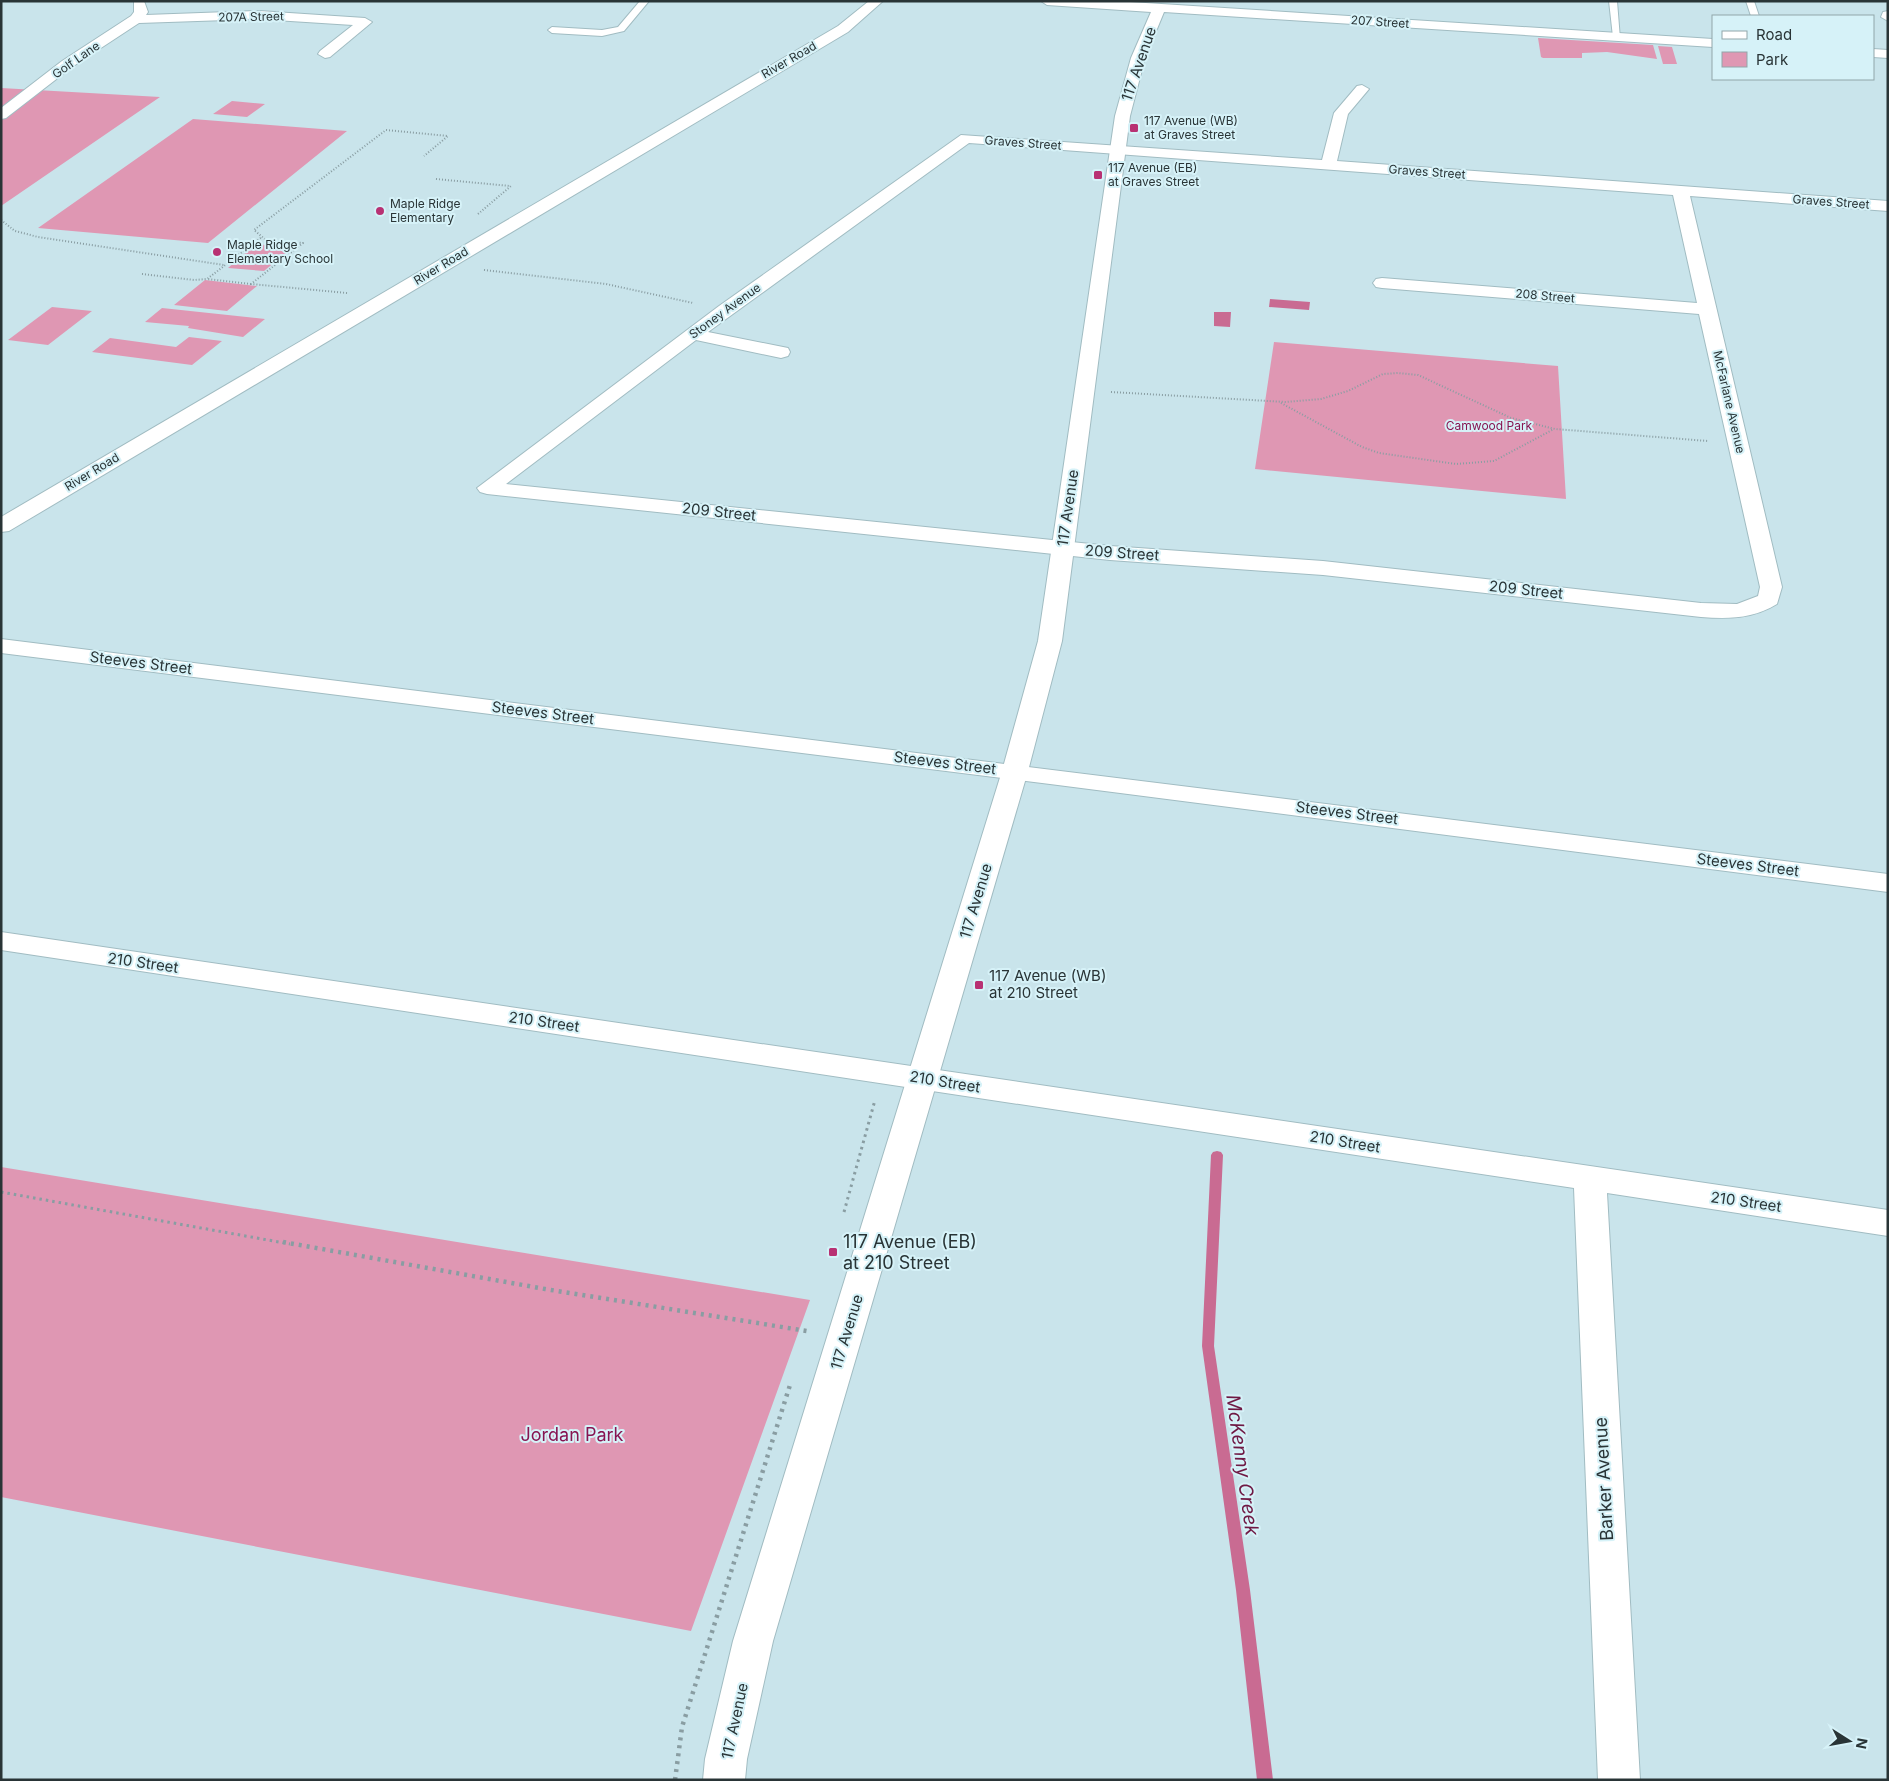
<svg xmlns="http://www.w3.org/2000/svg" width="1889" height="1781" viewBox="0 0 1889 1781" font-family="Inter,sans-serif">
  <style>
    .green { fill: #df97b3 }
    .water { fill: #c96b92 }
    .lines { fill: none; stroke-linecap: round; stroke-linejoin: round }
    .stream { fill: #c96b92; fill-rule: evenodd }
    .service-casing { stroke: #a1bcc2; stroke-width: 2 }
    .minor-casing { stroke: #a1bcc2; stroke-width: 2 }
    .tertiary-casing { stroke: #a1bcc2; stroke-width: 2 }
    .path-far2 { stroke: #899da2; stroke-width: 2; stroke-dasharray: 1 2; stroke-linecap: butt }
    .path-far1 { stroke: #899da2; stroke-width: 3; stroke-dasharray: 2.5 4; stroke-linecap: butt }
    .path { stroke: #899da2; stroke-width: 4.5; stroke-dasharray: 3 5; stroke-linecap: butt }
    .service { fill: #fff; fill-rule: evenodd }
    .minor { fill: #fff; fill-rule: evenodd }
    .tertiary { fill: #fff; fill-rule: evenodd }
    .poi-dot { fill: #b83173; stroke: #d6f2f8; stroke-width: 2 }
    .labels { text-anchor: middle; stroke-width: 4; stroke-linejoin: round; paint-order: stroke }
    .far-street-label { font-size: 12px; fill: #293436; stroke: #d6f2f8 }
    .far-poi-label { font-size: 12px; fill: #293436; stroke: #d6f2f8; text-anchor: start }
    .far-park-label { font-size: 12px; fill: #871451; stroke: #d6f2f8 }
    .street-label { font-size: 15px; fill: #293436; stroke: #d6f2f8 }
    .poi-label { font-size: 15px; fill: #293436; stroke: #d6f2f8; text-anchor: start }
    .near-poi-label { font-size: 18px; fill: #293436; stroke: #d6f2f8; text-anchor: start }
    .near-park-label { font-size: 18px; fill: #871451; stroke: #d6f2f8 }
    .near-street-label { font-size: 18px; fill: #293436; stroke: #d6f2f8 }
    .near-water-label { font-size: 19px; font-style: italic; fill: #6f1944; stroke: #d6f2f8 }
  </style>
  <rect width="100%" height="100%" fill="#c9e4eb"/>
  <path class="green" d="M1538,38L1653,45L1657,59L1607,52L1582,53V58H1543L1541,57Z
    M1658,46L1672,47L1677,64H1663Z
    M1,88L160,97L1,206Z
    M232,101L265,104L247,117L213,114Z
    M193,119L347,131L208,243L38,228Z
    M256,244L292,248L264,271L228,268Z
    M205,280L257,286L227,311L174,305Z
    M52,307L92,311L48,345L8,340Z
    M162,308L265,319L243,337L188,328L189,326L145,322Z
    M189,337L222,341L192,365L92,352L110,338L176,347Z
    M1274,342L1558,366L1566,499L1255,469Z
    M1,1167L810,1300L691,1631L1,1497Z"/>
  <path class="water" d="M1270,299L1310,302L1309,310L1269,307Z
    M1214,312H1231L1230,327L1214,326Z"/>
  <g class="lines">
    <path class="stream" d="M1217,1151L1221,1152L1223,1155L1214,1346L1250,1590L1273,1780H1257L1236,1590L1202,1346L1211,1155L1213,1152Z"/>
    <g class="service-casing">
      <path id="service" d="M640,1H649L624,31L602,36L552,33L548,30L552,27L602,30L618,27Z
        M1609,1H1617L1620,39L1613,37Z
        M1746,1H1754L1759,16H1751Z"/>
    </g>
    <g class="minor-casing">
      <path id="minor" d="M134,1H144L148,12L146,15L259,11L365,18L372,22L330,57L325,58L318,54L320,51L353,25L259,19L139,23L72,67L6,118L1,119V108L62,61L131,16L134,12Z
        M1362,85L1369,89L1348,114L1337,161L1888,201V211L1690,196L1782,587L1777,604C1753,619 1728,619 1701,617L1323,575L1110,560L487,494L480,492L477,488L719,306L961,135L1322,160L1334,113L1357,86ZM969,143L1673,195L1697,303L1382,278L1376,279L1373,283L1376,287L1382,288L1699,314L1760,587L1758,596L1737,604L1701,603L1323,561L1110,546L506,484L696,340L781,358L788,356L790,352L788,348L708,332Z
        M1,639L1888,874V892L1050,784L1,653Z
        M1,932L1888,1210V1236L1607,1193L1640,1780H1598L1574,1188L1,950Z"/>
    </g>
    <g class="tertiary-casing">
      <path id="tertiary" d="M869,1H883L848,32L9,531L1,532V517L838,26Z
        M1041,1H1114L1713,39V47L1164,12L1145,58L1130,116L1062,641L1028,771L773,1641L747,1759L745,1780H703L705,1759L733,1641L1002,771L1038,641L1115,116L1131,58L1151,12L1047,5Z
        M1888,11V21L1881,17L1883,12Z
        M1873,49L1888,50V58L1873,57Z"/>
    </g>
    <path class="path-far2" d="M436,179L510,186
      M478,214L511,186
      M1,220L15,231L38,237L224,265
      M484,270L606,284L693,303
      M142,274L194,280L207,279
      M251,284L207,279L262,237
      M347,293L251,284L303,243L266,240L254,230L386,130L448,136L424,156
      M1111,392L1286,402L1321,399L1348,391L1383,374L1398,373L1418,375L1511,418L1555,429L1708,441
      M1281,403L1362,447L1379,453L1456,464L1494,461L1554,429"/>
    <path class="path-far1" d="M1,1192L290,1244
      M844,1212L875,1100"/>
    <path class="path" d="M283,1242L545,1289L807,1331
      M675,1780L682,1727L790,1385"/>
    <use href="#service" class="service"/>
    <use href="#minor" class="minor"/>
    <use href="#tertiary" class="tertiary"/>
  </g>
  <g class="poi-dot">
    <rect x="1129" y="123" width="10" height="10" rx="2.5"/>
    <rect x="1093" y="170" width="10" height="10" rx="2.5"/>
    <circle cx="380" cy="211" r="5"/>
    <circle cx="217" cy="252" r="5"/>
    <rect x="974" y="980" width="10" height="10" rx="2.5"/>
    <rect x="828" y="1247" width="10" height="10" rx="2.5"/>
  </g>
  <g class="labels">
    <g class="far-street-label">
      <text transform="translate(251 17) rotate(-1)" y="4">207A Street</text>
      <text transform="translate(1380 22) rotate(4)" y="4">207 Street</text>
      <text transform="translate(76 60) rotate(-35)" y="4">Golf Lane</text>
      <text transform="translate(789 60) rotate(-30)" y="4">River Road</text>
      <text transform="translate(1023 143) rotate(4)" y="4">Graves Street</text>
      <text transform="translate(1427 172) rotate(4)" y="4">Graves Street</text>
      <text transform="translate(1831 202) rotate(4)" y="4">Graves Street</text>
      <text transform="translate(441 266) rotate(-31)" y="4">River Road</text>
      <text transform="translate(1545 296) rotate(5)" y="4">208 Street</text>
      <text transform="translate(725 311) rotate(-36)" y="4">Stoney Avenue</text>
      <text transform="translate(1729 402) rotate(77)" y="4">McFarlane Avenue</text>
      <text transform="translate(92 472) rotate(-31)" y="4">River Road</text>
    </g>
    <g class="far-poi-label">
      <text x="1144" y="125">117 Avenue (WB)<tspan x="1144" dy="14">at Graves Street</tspan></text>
      <text x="1108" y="172">117 Avenue (EB)<tspan x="1108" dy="14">at Graves Street</tspan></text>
      <text x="390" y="208">Maple Ridge<tspan x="390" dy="14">Elementary</tspan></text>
      <text x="227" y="249">Maple Ridge<tspan x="227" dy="14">Elementary School</tspan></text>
    </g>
    <g class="far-park-label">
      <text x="1489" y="430">Camwood Park</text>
    </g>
    <g class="street-label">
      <text transform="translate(1139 64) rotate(-71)" y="5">117 Avenue</text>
      <text transform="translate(1068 508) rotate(-82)" y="5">117 Avenue</text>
      <text transform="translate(719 512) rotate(6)" y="5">209 Street</text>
      <text transform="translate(1122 553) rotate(4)" y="5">209 Street</text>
      <text transform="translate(1526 590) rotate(6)" y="5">209 Street</text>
      <text transform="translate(141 663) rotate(7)" y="5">Steeves Street</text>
      <text transform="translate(543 713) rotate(7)" y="5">Steeves Street</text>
      <text transform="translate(945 763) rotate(7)" y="5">Steeves Street</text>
      <text transform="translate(1347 813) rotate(7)" y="5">Steeves Street</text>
      <text transform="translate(1748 865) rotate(7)" y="5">Steeves Street</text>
      <text transform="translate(976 901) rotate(-73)" y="5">117 Avenue</text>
      <text transform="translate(143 963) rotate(8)" y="5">210 Street</text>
      <text transform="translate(544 1022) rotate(8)" y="5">210 Street</text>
      <text transform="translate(945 1082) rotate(9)" y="5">210 Street</text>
      <text transform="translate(1345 1142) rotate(9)" y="5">210 Street</text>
      <text transform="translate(1746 1202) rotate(8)" y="5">210 Street</text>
      <text transform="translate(847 1332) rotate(-73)" y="5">117 Avenue</text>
      <text transform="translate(735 1721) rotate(-78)" y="5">117 Avenue</text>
    </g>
    <g class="poi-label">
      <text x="989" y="981">117 Avenue (WB)<tspan x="989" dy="17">at 210 Street</tspan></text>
    </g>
    <g class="near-poi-label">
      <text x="843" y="1248">117 Avenue (EB)<tspan x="843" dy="21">at 210 Street</tspan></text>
    </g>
    <g class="near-park-label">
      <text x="572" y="1441">Jordan Park</text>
    </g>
    <g class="near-street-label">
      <text transform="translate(1604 1479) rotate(-93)" y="6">Barker Avenue</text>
    </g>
    <g class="near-water-label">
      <text transform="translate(1243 1465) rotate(82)" y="7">McKenny Creek</text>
    </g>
  </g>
  <rect width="1889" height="1781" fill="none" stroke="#293436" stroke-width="5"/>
  <rect x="1712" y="15" width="162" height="65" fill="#d6f2f8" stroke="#91a6aa"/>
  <rect x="1722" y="31" width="25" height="8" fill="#ffffff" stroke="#91a6aa"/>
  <text x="1756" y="40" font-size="15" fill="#293436">Road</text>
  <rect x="1722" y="52" width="25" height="15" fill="#df97b3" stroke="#91a6aa"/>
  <text x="1756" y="65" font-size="15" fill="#293436">Park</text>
  <g transform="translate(1849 1741) rotate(101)" stroke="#d6f2f8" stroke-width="4" paint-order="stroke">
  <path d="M0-4L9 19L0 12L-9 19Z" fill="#293436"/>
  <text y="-8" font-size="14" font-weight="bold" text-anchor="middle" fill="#293436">N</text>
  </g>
</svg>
